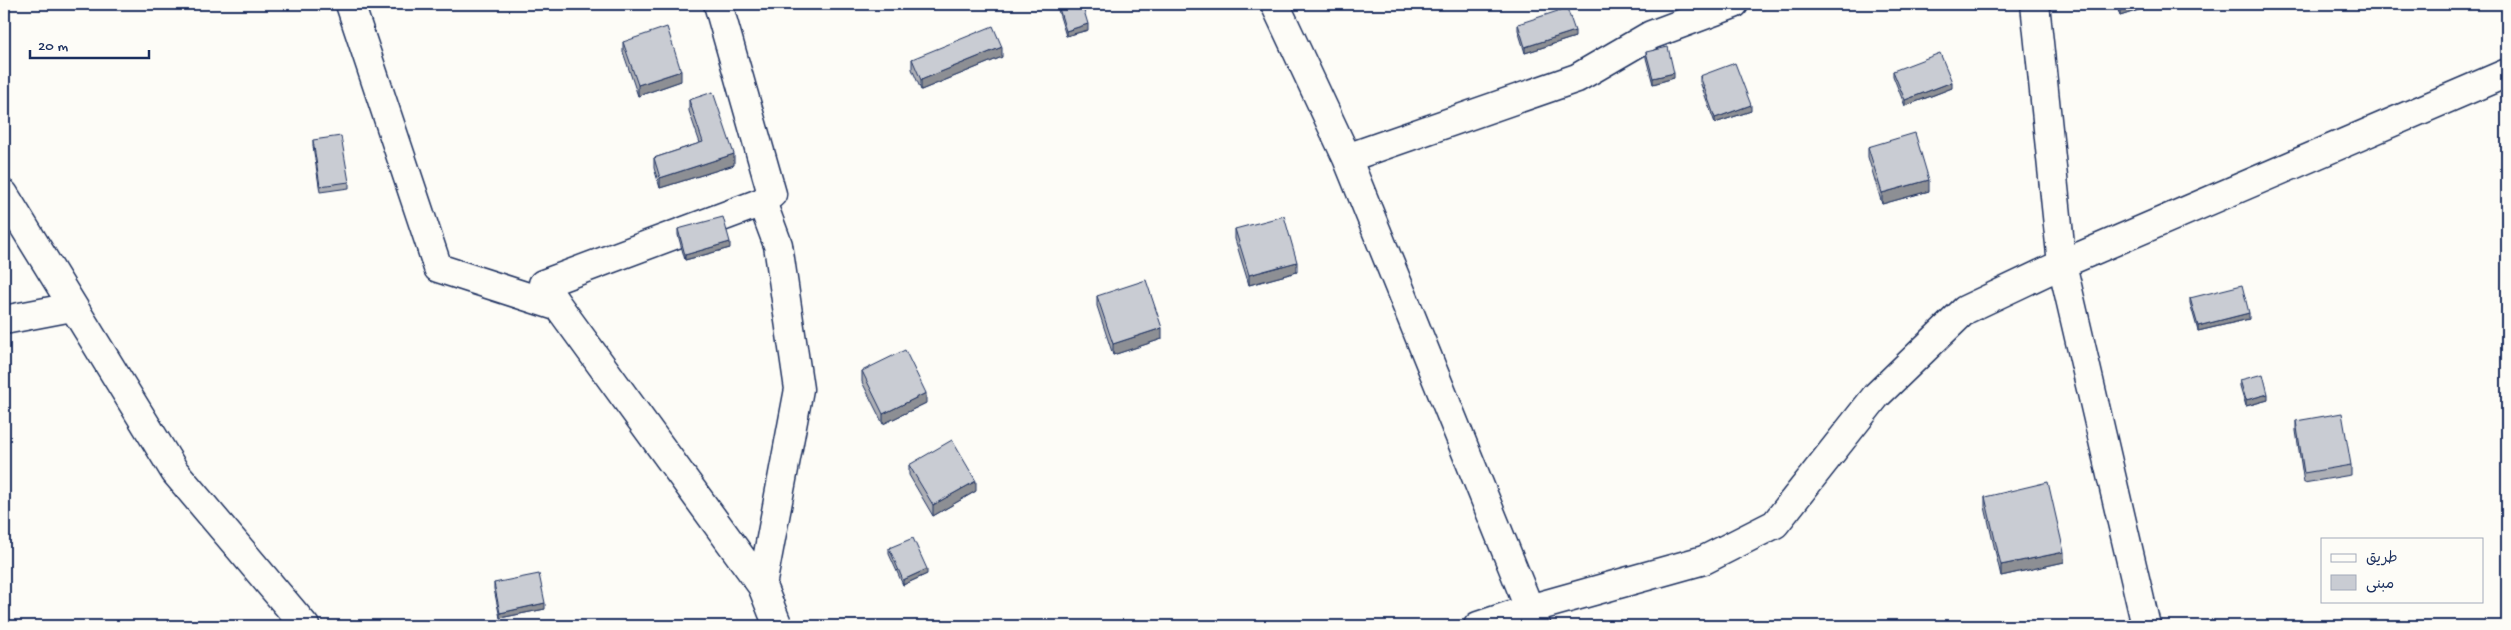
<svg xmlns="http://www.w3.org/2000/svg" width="2511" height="630" viewBox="0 0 2511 630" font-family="'Gochi Hand','Playpen Sans Arabic',sans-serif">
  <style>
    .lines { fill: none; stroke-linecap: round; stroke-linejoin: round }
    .minor-casing { stroke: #1b2f5e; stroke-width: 31 }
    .minor { stroke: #fdfcf7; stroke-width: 28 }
    .wall { fill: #adafb5; stroke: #1b2f5e }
    .shaded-wall { fill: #8d8f94; stroke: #1b2f5e }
    .building { fill: #c9ccd3; stroke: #1b2f5e }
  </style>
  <rect width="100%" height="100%" fill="#fdfcf7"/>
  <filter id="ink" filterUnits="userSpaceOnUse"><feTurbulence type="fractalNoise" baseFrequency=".02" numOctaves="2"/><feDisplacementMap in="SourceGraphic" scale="10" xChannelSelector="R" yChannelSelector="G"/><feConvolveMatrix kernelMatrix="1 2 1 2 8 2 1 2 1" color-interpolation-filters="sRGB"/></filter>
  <g filter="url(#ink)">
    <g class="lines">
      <g class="minor-casing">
        <path id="minor" d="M350,4L438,268L559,307L762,586L778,626
          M1275,4L1347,158L1536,625
          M2035,4L2062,264L2146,626
          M1347,158L1577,78L1651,35L1734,4
          M4,194L175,472L305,626
          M559,307L543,284L762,202L772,194L718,4
          M4,320L72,307
          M762,586L799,389L778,245L762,202
          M1478,626L1529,609L1704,560L1775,524L1876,396L1965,310L2062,264L2507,73"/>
      </g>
      <use href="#minor" class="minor"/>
    </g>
    <path class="wall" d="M2116,4H2157L2120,16Z
      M1058,5L1088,30L1066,36L1058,10Z
      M1518,24L1575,37L1525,53L1518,30Z
      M623,42L681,81L638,96L623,52Z
      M1646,52L1674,78L1653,84L1646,58Z
      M1002,57L921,90L912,69V59Z
      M1893,71L1952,88L1905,106L1893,76Z
      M1700,76L1751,111L1715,123L1700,82Z
      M689,100L734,165L660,188L654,168V158L700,143L689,111Z
      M313,140L349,182V188L320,192L313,146Z
      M1868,147L1929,191L1882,204L1868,157Z
      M678,229L730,248L685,260L678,235Z
      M1235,229L1297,272L1249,285L1235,239Z
      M1097,296L1162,339L1113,355L1097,306Z
      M2190,298L2249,319L2198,331L2190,303Z
      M862,371L926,403L883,424L862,382Z
      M2240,380L2268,400L2246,406L2240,386Z
      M2296,421L2351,465V475L2304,483L2296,431Z
      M909,465L976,491L933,516L909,475Z
      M1985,497L2064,562L2001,576L1985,507Z
      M889,548L927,574L903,585L889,554Z
      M494,583L545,609L500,618L494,589Z"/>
    <path class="shaded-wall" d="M2124,4H2157L2120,16V5Z
      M1088,24V30L1066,36V31Z
      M1575,31V37L1525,53V47Z
      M1002,47V57L921,90V80Z
      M681,71V81L638,96V85Z
      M1674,73V78L1653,84V78Z
      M1952,82V88L1905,106V100Z
      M1751,105V111L1715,123V118Z
      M734,154V165L660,188V178Z
      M1929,180V191L1882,204V193Z
      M730,242V248L685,260V255Z
      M1297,262V272L1249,285V275Z
      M2249,313V319L2198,331V326Z
      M1162,328V339L1113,355V344Z
      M926,393V403L883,424V414Z
      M2268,394V400L2246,406V400Z
      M976,481V491L933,516V505Z
      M2064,552V562L2001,576V565Z
      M927,569V574L903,585V580Z
      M545,603V609L500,618V613Z"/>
    <path class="building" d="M1061,4H1082L1088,24L1066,31L1058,5Z
      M1567,8L1575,31L1525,47L1518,24Z
      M993,26L1002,47L921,80L912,59Z
      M667,27L681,71L638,85L623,42Z
      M1668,47L1674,73L1653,78L1646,52Z
      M1940,53L1952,82L1905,100L1893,71Z
      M1735,63L1751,105L1715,118L1700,76Z
      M713,92L734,154L660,178L654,158L703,142L689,100Z
      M1915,133L1929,180L1882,193L1868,147Z
      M341,136L349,182L320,186L313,140Z
      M1284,216L1297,262L1249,275L1235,229Z
      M723,217L730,242L685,255L678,229Z
      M1146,280L1162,328L1113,344L1097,296Z
      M2242,285L2249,313L2198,326L2190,298Z
      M905,350L926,393L883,414L862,371Z
      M2263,374L2268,394L2246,400L2240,380Z
      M2342,413L2351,465L2304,473L2296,421Z
      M952,440L976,481L933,505L909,465Z
      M2048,482L2064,552L2001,565L1985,497Z
      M913,538L927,569L903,580L889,548Z
      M539,574L545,603L500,613L494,583Z"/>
  </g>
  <rect width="2511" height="630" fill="none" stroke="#fdfcf7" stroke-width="20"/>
  <rect x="10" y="10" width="2491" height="610" fill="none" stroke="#1b2f5e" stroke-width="2" filter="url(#ink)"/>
  <rect x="2321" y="538" width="162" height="65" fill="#fdfcf7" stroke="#a3aaba"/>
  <rect x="2331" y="554" width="25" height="8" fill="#fdfcf7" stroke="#a3aaba"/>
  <text x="2366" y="562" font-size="15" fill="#1b2f5e">طريق</text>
  <rect x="2331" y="575" width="25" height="15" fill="#c9ccd3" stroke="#a3aaba"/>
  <text x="2366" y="588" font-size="15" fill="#1b2f5e">مبنى</text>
  <path d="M30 50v8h119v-8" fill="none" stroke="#1b2f5e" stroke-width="2.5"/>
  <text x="38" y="50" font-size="15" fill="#1b2f5e" stroke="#fdfcf7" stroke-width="4" paint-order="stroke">20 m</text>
</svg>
